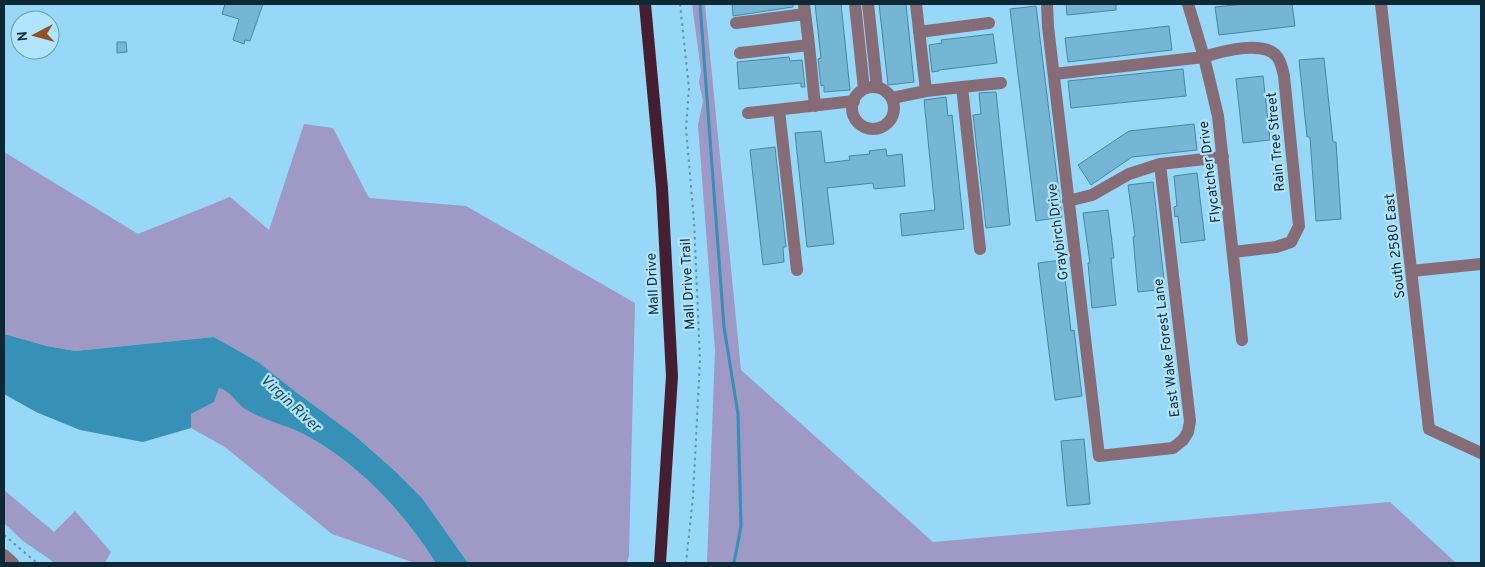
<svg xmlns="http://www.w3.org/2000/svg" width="1485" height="567" viewBox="0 0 1485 567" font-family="Overpass,sans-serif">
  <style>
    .green { fill: #9e99c5 }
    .water { fill: #3790b6 }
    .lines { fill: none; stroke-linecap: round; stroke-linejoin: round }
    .stream { stroke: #3790b6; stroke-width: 3 }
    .building { fill: #76b6d5; stroke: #4787a4 }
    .path { stroke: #6193ab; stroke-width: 2; stroke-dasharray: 2.5 4; stroke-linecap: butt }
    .minor { stroke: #856c77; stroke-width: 12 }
    .major { stroke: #461e32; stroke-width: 12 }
    .labels { text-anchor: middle; stroke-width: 4.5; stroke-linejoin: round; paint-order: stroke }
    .street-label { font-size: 14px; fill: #0e2935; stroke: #b0e4fd }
    .water-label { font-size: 15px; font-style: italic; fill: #23495a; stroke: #b0e4fd }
  </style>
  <rect width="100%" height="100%" fill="#97d8f8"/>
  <path class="green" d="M692,4H705L741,370L933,542L1390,502L1456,563H707L715,350L698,125L703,101L699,82L701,71Z
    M304,124L333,128L369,198L466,206L635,303L629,556L627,563H468L422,498L396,472L353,434L296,392L258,362L214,337L75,351L47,346L4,334V152L138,234L230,197L269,230Z
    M219,387C233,392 234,401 245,408C263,420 292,427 311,438C363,468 404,513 436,563H415L332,534L225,447L191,428V414L214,402Z
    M4,490L54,532L75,511L111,552L105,563H55L23,541L4,523Z"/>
  <path class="water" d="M4,334L47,346L75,351L214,337L258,362L296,392L353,434L396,472L422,498L468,563H436C404,513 363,468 311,438C291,426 264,421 245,409C235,402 231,391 219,388L214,402L191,414V428L143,442L80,430L36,412L4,394Z"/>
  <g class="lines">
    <path class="stream" d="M700,4L724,327L738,414L741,526L734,563"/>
  </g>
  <path class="building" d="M225,4H263L250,41L245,40L244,44L233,40L239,19L222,14Z
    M732,4H793V7L733,16Z
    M815,4H841L850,90L824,92V85L821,86L818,59L821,58Z
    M879,4H906L914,82L888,85Z
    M1066,4H1116V10L1067,15Z
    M1245,4H1292L1295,26L1219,35L1215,7Z
    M1036,6L1062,217L1036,221L1010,9Z
    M1169,26L1172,50L1068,62L1065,38Z
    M993,34L997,63L939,70V71L932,72L929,45L942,43L941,40Z
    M117,42H126L127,52L117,53Z
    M789,57L790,61L802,60L805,87H801V83L739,89L737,62Z
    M1324,58L1333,142H1336L1341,219L1316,221L1310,137H1307L1299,60Z
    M1183,69L1186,96L1071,108L1068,81Z
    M1263,76L1270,140L1243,143L1236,79Z
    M996,92L1010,225L986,228L973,115L981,114L979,93Z
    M946,97L948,116L952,115L964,229L902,236L900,214L935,210L924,100Z
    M1194,124L1197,150L1132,157L1091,185L1078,165L1129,131Z
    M821,131L825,163L850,160L849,156L870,154L869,151L886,149L887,156L902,154L905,186L874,189L873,183L827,188L834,244L807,247L795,133Z
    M775,147L786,247H783L784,262L763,265L750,150Z
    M1197,173L1205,240L1181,243L1178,216L1175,217L1174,207L1177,206L1174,176Z
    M1153,182L1165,289L1138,292L1133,237L1135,236L1128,185Z
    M1108,210L1114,258H1111L1116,305L1092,308L1088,263H1090L1083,213Z
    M1063,260L1071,331L1074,330L1082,396L1055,400L1038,263Z
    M1084,439L1090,504L1067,506L1061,441Z"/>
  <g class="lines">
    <path class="path" d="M680,4L689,88L686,128L694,221L700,360L693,497L686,563
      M4,535L37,563"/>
    <path class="minor" d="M804,4L809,45
      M855,4L864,89
      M868,4L877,87
      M916,4L926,91
      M1047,4L1048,27L1099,456L1173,448L1183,440L1188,432L1190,421L1160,164
      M1188,4L1204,57L1218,116L1242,340
      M1381,4L1429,429L1481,453
      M736,23L805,14
      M919,32L989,23
      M740,53L809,45L815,106
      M1054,74L1204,57C1222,51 1266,39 1278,58C1281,63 1283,71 1284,76L1299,226L1291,242L1276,247L1233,252
      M852 108a21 21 0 1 1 42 0a21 21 0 1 1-42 0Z
      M892,98L926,91L962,87
      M779,110L797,270
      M748,113L854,101
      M1068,201L1092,195L1129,174L1160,164L1223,157
      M980,249L962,87L1001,83
      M1411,271L1481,264
      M4,555L13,563"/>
    <path class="major" d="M645,4L662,188L672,376L660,563"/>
  </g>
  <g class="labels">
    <g class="street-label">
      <text transform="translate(1275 142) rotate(-95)" y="5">Rain Tree Street</text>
      <text transform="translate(1209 172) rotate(-97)" y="5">Flycatcher Drive</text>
      <text transform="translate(1057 232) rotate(-97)" y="5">Graybirch Drive</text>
      <text transform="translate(1394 246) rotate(-96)" y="5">South 2580 East</text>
      <text transform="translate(652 284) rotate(-93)" y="5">Mall Drive</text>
      <text transform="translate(687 284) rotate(-93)" y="5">Mall Drive Trail</text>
      <text transform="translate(1166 348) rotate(-97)" y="5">East Wake Forest Lane</text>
    </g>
    <g class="water-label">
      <text transform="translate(291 403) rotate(43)" y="5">Virgin River</text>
    </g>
  </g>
  <rect width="1485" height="567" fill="none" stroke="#0e2935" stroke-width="10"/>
  <g transform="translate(35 35) rotate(264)"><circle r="24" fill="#b0e4fd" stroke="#6f99ad"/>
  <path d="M0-4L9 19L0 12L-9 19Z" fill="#934e22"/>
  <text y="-8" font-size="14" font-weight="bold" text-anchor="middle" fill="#0e2935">N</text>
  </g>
</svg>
